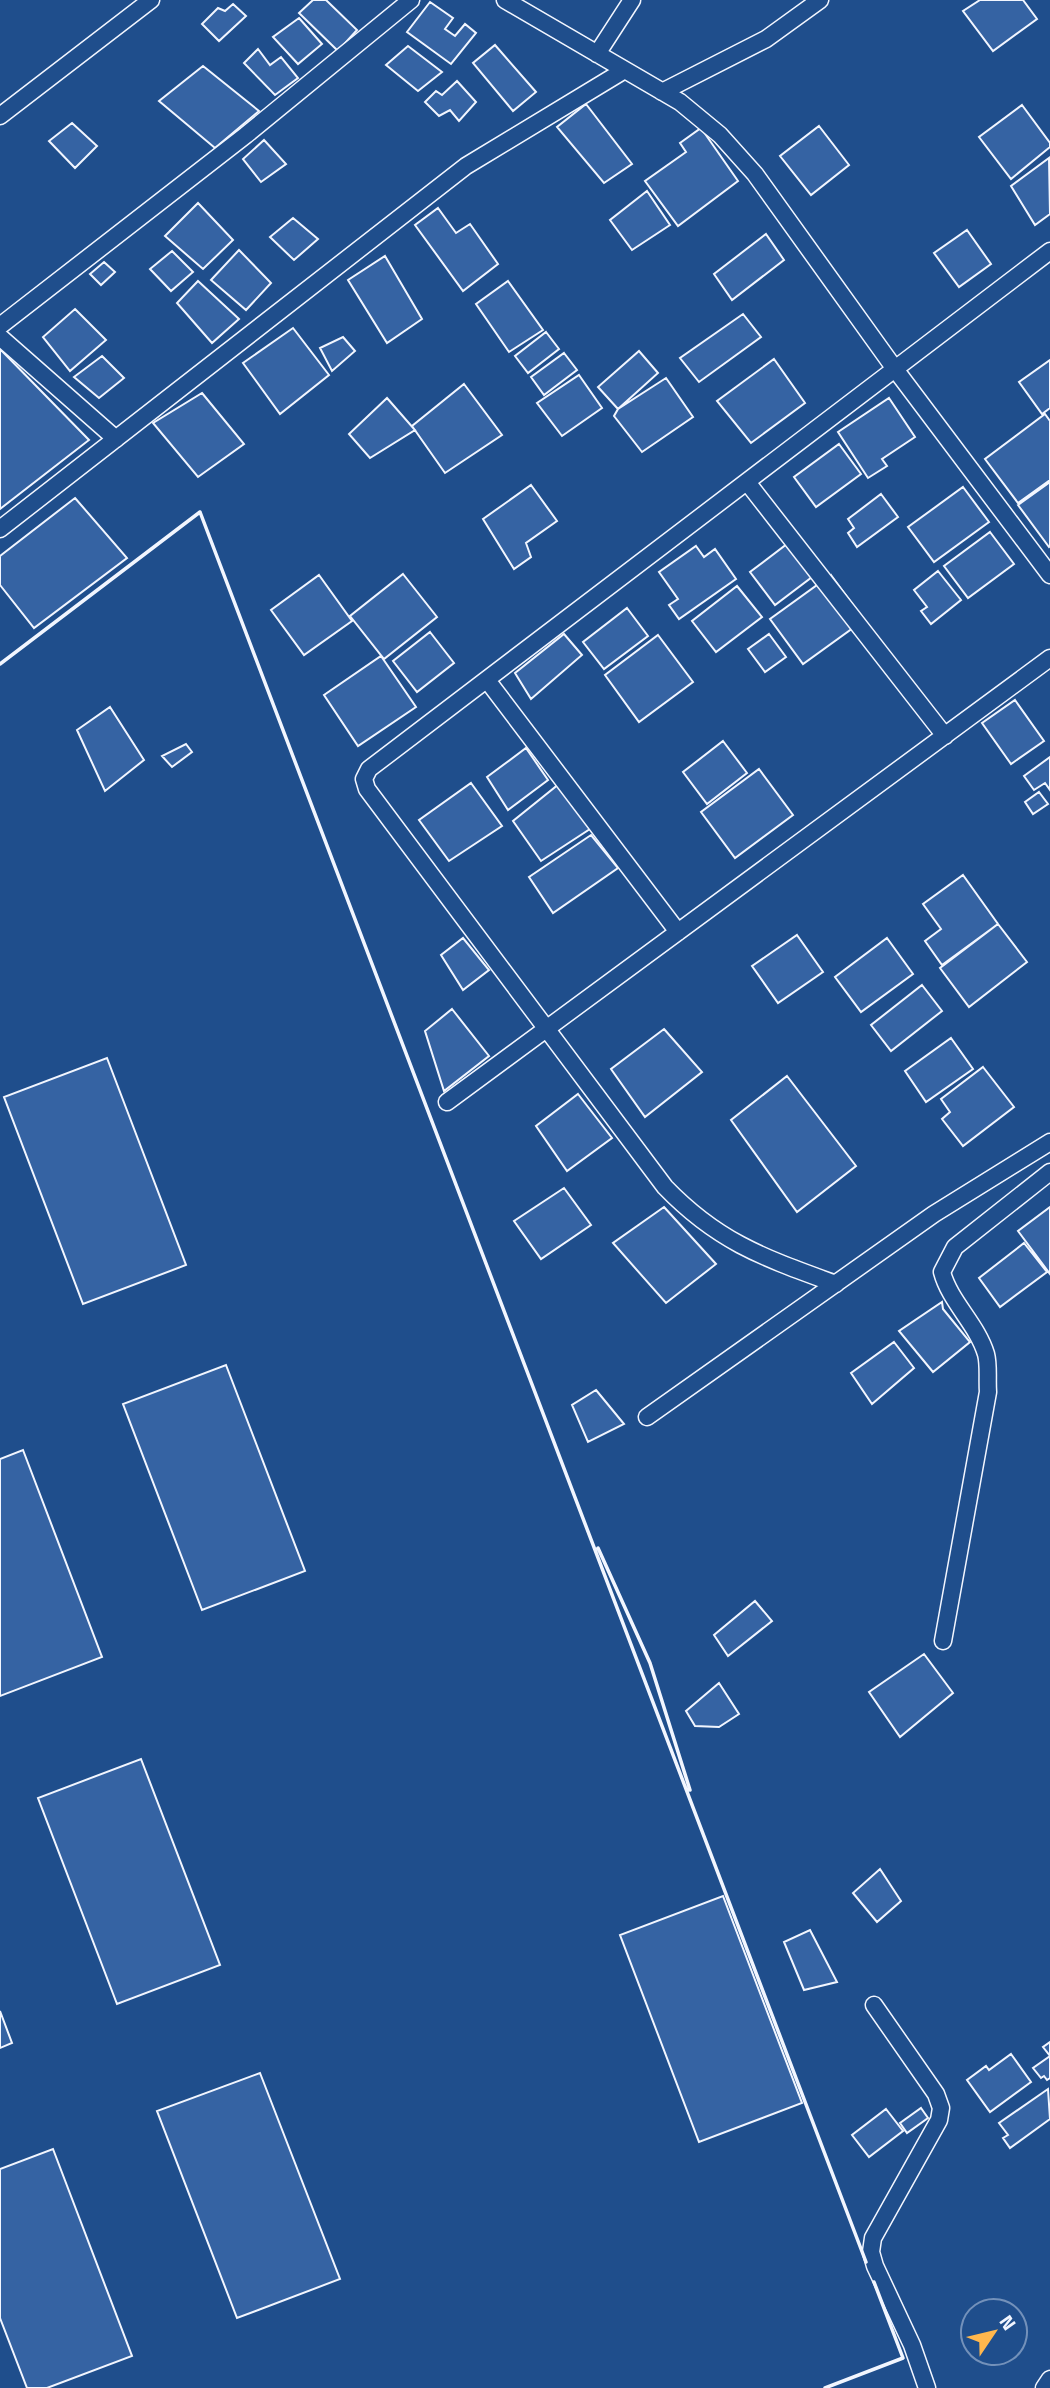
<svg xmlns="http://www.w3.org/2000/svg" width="1050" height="2388" viewBox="0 0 1050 2388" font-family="'Titillium Web',sans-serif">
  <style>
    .building { fill: #3563a3; stroke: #f2f6ff; stroke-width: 2 }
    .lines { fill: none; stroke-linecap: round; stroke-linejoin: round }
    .street-casing { stroke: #f2f6ff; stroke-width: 19 }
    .street { stroke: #1f4e8c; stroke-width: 16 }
    .wall { stroke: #f2f6ff; stroke-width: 3.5 }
  </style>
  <rect width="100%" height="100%" fill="#1f4e8c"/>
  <path class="building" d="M313,0H326L357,30L338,51L299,13Z
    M980,0H1023L1037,19L993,51L963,11Z
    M430,2L453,18L445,29L455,36L465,24L476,33L451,64L407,32Z
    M233,4L246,16L219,41L202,24L218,8L225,11Z
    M299,18L322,44L298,64L273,37Z
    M495,45L536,92L513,111L473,63Z
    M408,46L442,72L418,91L386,65Z
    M258,49L270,65L281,57L298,78L275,95L244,63Z
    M203,66L259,111L215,148L159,101Z
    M457,81L476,102L459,121L450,110L439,116L425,102L436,91L442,95Z
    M586,104L632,164L604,183L557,127Z
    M1022,105L1050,143V147L1011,179L979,137Z
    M72,123L97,146L75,168L49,141Z
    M819,126L849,165L811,195L780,156Z
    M701,128L738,181L678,226L645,181L686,152L680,143Z
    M264,140L286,164L261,182L243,159Z
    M1049,158L1050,214L1035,225L1011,186Z
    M647,191L670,225L632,250L610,220Z
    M198,203L233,240L203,269L165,236Z
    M438,208L456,233L470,224L498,264L463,291L415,225Z
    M293,218L318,239L294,260L270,237Z
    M967,230L991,264L959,287L934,253Z
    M766,234L784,260L732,300L714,274Z
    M239,250L271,283L246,310L211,280Z
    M172,251L193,272L171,291L150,269Z
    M385,256L422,319L387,343L348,280Z
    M104,262L115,272L101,285L90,274Z
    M198,281L239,319L212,343L177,303Z
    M508,281L543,330L509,352L476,304Z
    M75,309L106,340L70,371L43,337Z
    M743,314L761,337L699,382L680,358Z
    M293,328L329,375L280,414L243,363Z
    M546,332L559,349L528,373L515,356Z
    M343,337L355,351L332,371L320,348Z
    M0,349L89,440L0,509Z
    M639,351L658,373L618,409L598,387Z
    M564,353L577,370L544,395L531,377Z
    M102,356L124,378L99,398L74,377Z
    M774,359L805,403L751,443L717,401Z
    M1050,360V408L1042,414L1019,382Z
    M579,375L602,408L562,436L537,403Z
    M666,378L693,417L642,452L614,416L618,409Z
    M464,384L502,435L445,473L412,426Z
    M202,393L244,444L198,477L153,423Z
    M387,398L415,430L370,458L349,434Z
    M889,398L915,437L882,459L887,466L868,478L838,432Z
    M1045,414L1050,421V480L1018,503L985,459Z
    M839,444L861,474L816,507L794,477Z
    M1050,482V546L1049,547L1018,505Z
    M531,485L557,521L526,543L531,557L514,569L483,519Z
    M963,487L989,522L934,562L908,527Z
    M881,494L898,517L857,547L848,533L854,528L848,519Z
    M75,498L127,558L34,628L0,585V556Z
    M990,532L1014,564L968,598L944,566Z
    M787,544L812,577L775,605L750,572Z
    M696,546L704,557L715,549L736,579L679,619L669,605L678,599L659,572Z
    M938,571L961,600L931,624L921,611L927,607L914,590Z
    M403,574L437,617L384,659L350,616Z
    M319,575L352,621L304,655L271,610Z
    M831,575L864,620L803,664L770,619Z
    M737,586L762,617L716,652L692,621Z
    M627,608L648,636L604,669L583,642Z
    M430,632L454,663L417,692L393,661Z
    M564,634L582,655L531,699L515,673Z
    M769,634L786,657L765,672L748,649Z
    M658,635L693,682L639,722L605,675Z
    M381,656L416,707L358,746L324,695Z
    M1015,700L1044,741L1011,764L982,723Z
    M110,707L144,760L105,791L77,730Z
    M723,741L747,773L707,804L683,772Z
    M186,744L192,752L172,767L162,756Z
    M526,748L548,780L508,810L487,777Z
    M1050,757V790L1045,783L1034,790L1024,776Z
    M759,769L793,815L735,858L701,812Z
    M471,783L502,826L449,861L419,820Z
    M559,784L593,827L541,861L513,821Z
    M1039,792L1048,804L1033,814L1025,802Z
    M591,835L618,868L553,913L529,877Z
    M963,875L998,924L942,965L925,941L941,929L923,904Z
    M998,924L1027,962L969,1007L940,968Z
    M797,935L823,972L778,1003L752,966Z
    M463,938L489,970L463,990L441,955Z
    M887,938L913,974L861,1012L835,977Z
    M922,985L942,1011L891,1051L871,1025Z
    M452,1009L489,1056L444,1091L425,1031Z
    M664,1029L702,1072L645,1117L611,1069Z
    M951,1038L973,1069L926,1102L905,1071Z
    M107,1058L186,1265L83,1304L4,1097Z
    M983,1067L1014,1107L963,1146L942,1119L950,1112L941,1099Z
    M787,1076L856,1166L797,1212L731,1120Z
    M578,1094L612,1138L567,1171L536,1126Z
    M564,1188L591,1225L541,1259L514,1221Z
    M664,1207L716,1264L666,1303L613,1243Z
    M1050,1207V1274L1018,1231Z
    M1024,1243L1047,1272L1000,1307L979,1278Z
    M942,1302L943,1309L970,1342L933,1372L899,1331Z
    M894,1342L914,1368L872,1404L851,1373Z
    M226,1365L305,1571L202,1610L123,1404Z
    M596,1390L624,1424L588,1442L572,1405Z
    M23,1450L102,1657L0,1696V1459Z
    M755,1601L772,1621L728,1656L714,1635Z
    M924,1654L953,1693L900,1737L869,1692Z
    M719,1683L739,1714L719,1727L695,1726L686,1711Z
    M141,1759L220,1965L117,2004L38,1798Z
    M880,1869L901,1901L877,1922L853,1893Z
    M723,1896L802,2103L699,2142L620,1935Z
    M810,1930L837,1982L804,1990L784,1942Z
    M0,2011L12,2043L0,2048Z
    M1050,2042V2078L1047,2080L1044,2076L1041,2078L1033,2068L1050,2056L1043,2047Z
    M1011,2054L1031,2082L990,2112L967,2080L986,2066L989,2070Z
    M260,2073L340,2279L237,2318L157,2111Z
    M1048,2089L1050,2119L1010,2148L1003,2138L1008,2135L999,2123Z
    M921,2108L928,2118L907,2133L900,2123Z
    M886,2109L903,2131L869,2157L852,2135Z
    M53,2149L132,2356L47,2388H27L0,2318V2169Z"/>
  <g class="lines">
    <g class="street-casing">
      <path id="street" d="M505,0L680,102L720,135L755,174L895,369L1050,575
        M597,54L632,0
        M662,92L766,39L820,0
        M0,116L151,0
        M0,326L246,135L411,0
        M0,337L116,439
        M747,482L945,736
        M0,529L466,166L623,71
        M487,680L678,932
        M447,1102L1050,658
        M836,1284C765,1258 719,1243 665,1187L367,789L364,779L369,769L1050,251
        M647,1417L934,1214L1050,1142
        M943,1641L988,1392C987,1380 989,1365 986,1354C977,1324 950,1302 942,1272L955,1247L1050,1172
        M874,2005L936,2094L941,2108L939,2120L873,2238L871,2252L875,2266L912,2345L927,2388
        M1044,2388L1050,2379"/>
    </g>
    <use href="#street" class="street"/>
    <path class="wall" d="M200,512L866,2262
      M0,664L200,512
      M598,1548L650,1663L690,1790
      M825,2388L903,2358L874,2282"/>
  </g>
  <g transform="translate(994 2332) rotate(55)"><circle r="33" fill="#1f4e8c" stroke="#7391ba" stroke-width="2"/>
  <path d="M0-5L12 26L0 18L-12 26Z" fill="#ffb74d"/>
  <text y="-10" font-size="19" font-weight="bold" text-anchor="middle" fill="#f2f6ff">N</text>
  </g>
</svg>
